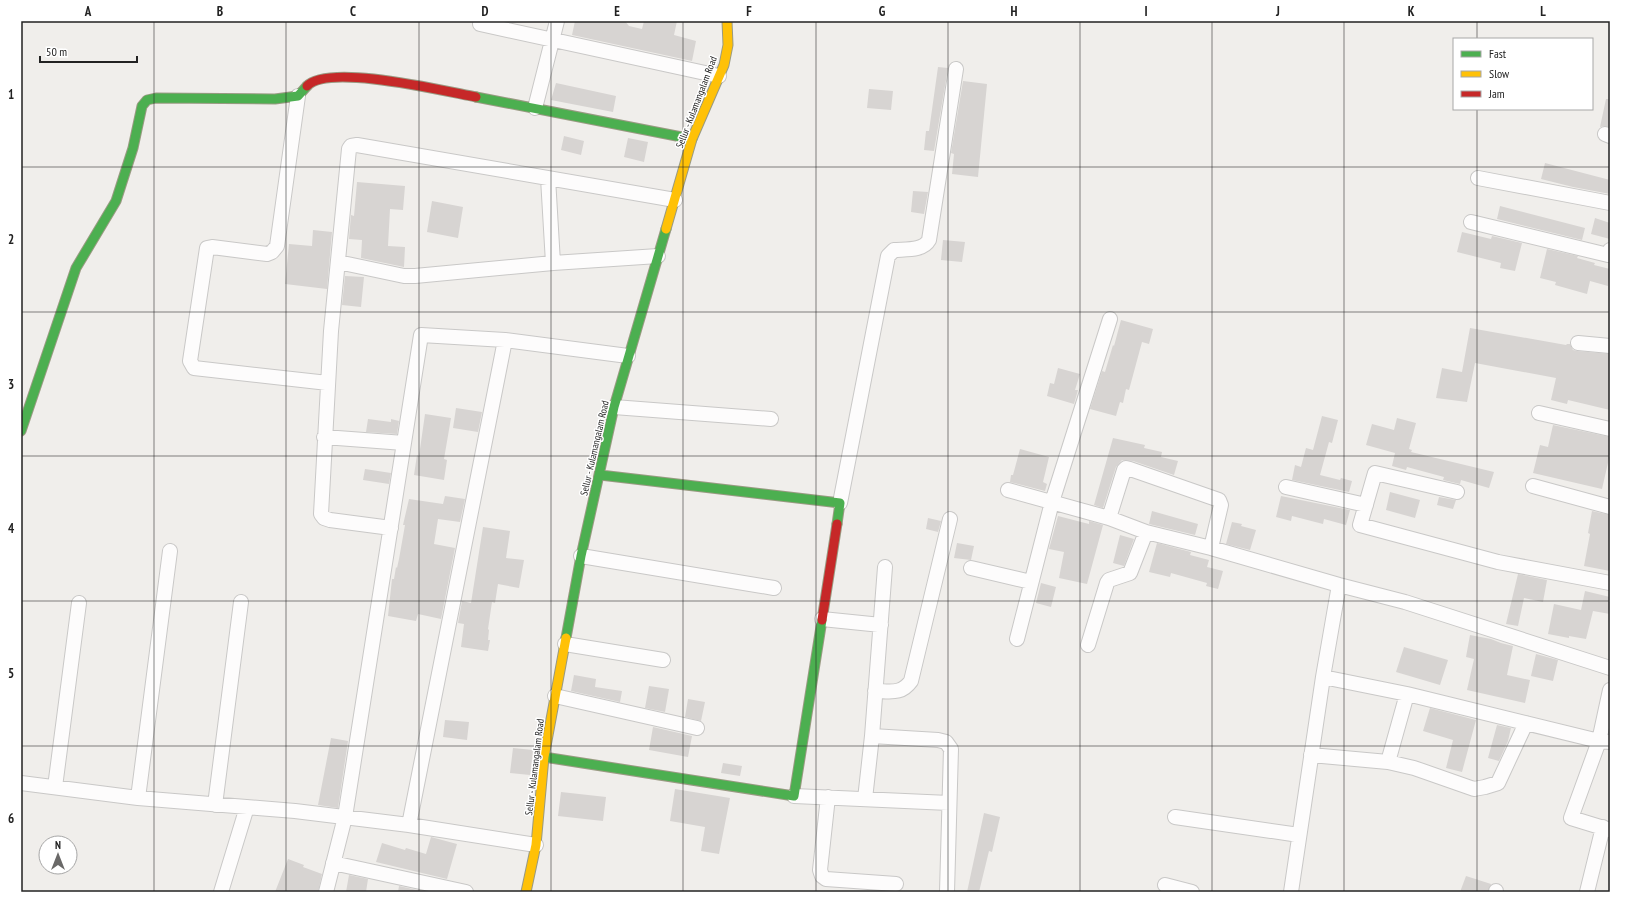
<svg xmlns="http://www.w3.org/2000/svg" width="1631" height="913" viewBox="0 0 1631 913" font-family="'PT Sans Narrow',sans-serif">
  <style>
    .building { fill: #d7d4d2 }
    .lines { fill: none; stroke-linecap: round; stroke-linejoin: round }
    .street-casing { stroke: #c9c8c7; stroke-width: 16 }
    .fast-casing { stroke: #999a82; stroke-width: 11 }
    .slow-casing { stroke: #999a82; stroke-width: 11 }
    .jam-casing { stroke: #999a82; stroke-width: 11 }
    .street { stroke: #fdfcfc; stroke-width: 14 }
    .fast { stroke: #4caf50; stroke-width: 9 }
    .slow { stroke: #ffc107; stroke-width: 9 }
    .jam { stroke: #c62828; stroke-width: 9 }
    .grid { fill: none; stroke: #222; stroke-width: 1; stroke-opacity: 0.55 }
    .labels { text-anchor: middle; stroke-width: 3; stroke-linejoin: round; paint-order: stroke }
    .street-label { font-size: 10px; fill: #222; stroke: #fff }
    .neatline { fill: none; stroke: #222; stroke-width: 1.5 }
    .grid-label { font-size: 13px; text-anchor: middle; font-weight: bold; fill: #222 }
  </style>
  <rect width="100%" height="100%" fill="#f0eeeb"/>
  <path class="building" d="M575,21H625L629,26L642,29L644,21H677L674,35L696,41L692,61L572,35Z
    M938,67L948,68L934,151L924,150L926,131H929Z
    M963,81L987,84L978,177L952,174L954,154L951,153Z
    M556,83L616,96L613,112L551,100Z
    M869,89L893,91L891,110L867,108Z
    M1606,99H1610V127L1604,126L1600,127Z
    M564,136L584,141L581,155L561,150Z
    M628,138L648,142L644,162L624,157Z
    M1545,163L1610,180V194L1573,187L1541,179Z
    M357,182L405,186L403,210L390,209L388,246L405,247L404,267L361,258L362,240L349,239L351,215L354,216Z
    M913,191L928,192L924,214L911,212Z
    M432,201L463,207L458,238L427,232Z
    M1500,206L1585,228L1582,240L1497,219Z
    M1595,218L1610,223V239L1591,234Z
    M313,230L332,232L327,289L285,284L289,244L312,246Z
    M1462,232L1491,239L1492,236L1522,243L1515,271L1500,268L1501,263L1457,252Z
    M943,240L965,242L962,262L941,260Z
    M1547,249L1578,256L1577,258L1595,263L1594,265L1610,269L1608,286L1590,281L1587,294L1555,285L1556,282L1540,278Z
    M345,276L364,277L361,307L342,305Z
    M1121,320L1153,329L1149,344L1142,342L1129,390L1126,389L1123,403L1120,402L1116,416L1090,409L1102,371L1105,372L1113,345L1114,346Z
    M1470,328L1566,345L1567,344H1570L1573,350L1577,351L1610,354V410L1568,400L1567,404L1551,400L1556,378L1475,363L1467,402L1436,398L1442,368L1462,372Z
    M1058,368L1080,374L1075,390H1078L1074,404L1047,396L1050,383L1054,384Z
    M456,408L482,412L478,432L453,428Z
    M425,414L451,418L444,459L447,460L444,480L414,475L417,455L419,456Z
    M1322,416L1338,420L1332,443L1329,442L1320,475L1340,480L1341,478L1352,481L1349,492L1292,480L1295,465L1301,467L1306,448L1313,450Z
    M1397,418L1416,423L1409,449L1412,450L1411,452L1494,472L1489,488L1461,480L1460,484L1443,480L1444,477L1407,467L1406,470L1392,466L1395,453L1366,445L1372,424L1394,430Z
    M368,419L391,422V419L399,421L397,434L366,432Z
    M1553,425L1610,437V454L1602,489L1533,473L1540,445L1548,447Z
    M1113,438L1145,445L1144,448L1162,452L1161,457L1178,461L1174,475L1133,461L1122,460L1116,467L1103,508L1094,505Z
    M1020,449L1049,457L1043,482L1047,484L1045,491L1010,482L1011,475H1013Z
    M365,469L391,473L389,484L363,480Z
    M1390,492L1420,500L1415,518L1386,510Z
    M445,496L465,499L460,522L438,519L434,544L455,548L441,619L418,614L416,621L388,616L392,579H394L396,567L397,568L399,559L405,525H403L409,499L443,504Z
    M1281,496L1350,510L1346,525L1324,519L1323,524L1292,516L1291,521L1276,517Z
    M1439,497L1456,500L1453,509L1437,505Z
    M1152,511L1198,524L1195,535L1149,524Z
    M1592,511L1610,515V571L1584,566L1590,534L1588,533Z
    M1058,516L1089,524V521L1103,525L1087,584L1059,578L1064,552L1049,549Z
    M928,518L941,521L938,532L926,529Z
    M1232,522L1242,524L1241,526L1256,530L1250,550L1226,544Z
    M483,527L510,531L506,558L524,560L519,588L498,584L495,603L492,602L488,629L489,630L488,640H490L488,651L461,647L464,624L458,623L462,601L471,603Z
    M1120,535L1134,539L1124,566L1113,563Z
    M957,543L974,546L971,560L954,558Z
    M1157,543L1191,552L1190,555L1209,560L1207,567L1223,571L1218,589L1206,586L1207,583L1171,573L1170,577L1149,572Z
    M1518,574L1547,580L1543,602L1524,598L1518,626L1506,624Z
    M1041,583L1056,587L1051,607L1036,603Z
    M1585,591L1610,597V614L1593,611L1586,639L1569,636V638L1548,634L1554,604L1581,610Z
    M1470,635L1491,639L1501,643L1513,646L1507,675L1530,680L1525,703L1467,690L1474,659L1466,657Z
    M1404,647L1448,660L1440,685L1396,672Z
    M1536,654L1558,660L1553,681L1531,676Z
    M574,675L596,679L595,687L622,691L620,702L571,691Z
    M649,686L669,689L665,712L645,708Z
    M688,699L705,702L701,721L685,717Z
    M1430,708L1476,720L1462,772L1446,768L1453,740L1423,731Z
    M445,720L469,722L467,740L443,737Z
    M1497,725L1511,728L1508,741L1499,761L1488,758Z
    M653,727L692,736L688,757L649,750Z
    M331,738L348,741L338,808L318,805Z
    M513,748L533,750L530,775L510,773Z
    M723,763L742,766L740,776L721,773Z
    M675,789L730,798L719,854L701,851L705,827L670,821Z
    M561,792L606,797L603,821L558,816Z
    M984,813L1000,817L992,852L989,851L979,892H967Z
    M431,837L457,844L447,879L376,862L382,843L405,850L406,848L426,854Z
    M288,859L304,865L303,867L322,874L318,892H275Z
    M349,875L368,879L366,892H346Z
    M1466,876L1491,884L1488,892H1460Z
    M399,886L426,892H398Z"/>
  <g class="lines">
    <g class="street-casing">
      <path id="street" d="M480,24L719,76
        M298,96L277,246L272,252L267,254L212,247L207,248L190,361L194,368L328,383
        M535,108L557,21
        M1605,134L1610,136
        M548,178L553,263
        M1478,178L1610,203
        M1471,222L1608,255L1610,250
        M338,262L404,276H415L553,263L658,256
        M1578,343L1610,346
        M614,407L771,419
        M1539,413L1610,429
        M324,437L404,443
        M1533,486L1610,507
        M1286,487L1366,505
        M1008,490L1109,518L1146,532L1211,548L1339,585L1405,602L1610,668
        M1457,492L1375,473L1360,525L1498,562L1610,583
        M840,503L888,256L894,250C906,249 923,251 929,240L956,69
        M1109,518L1124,470L1126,468L1130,469L1219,500L1221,505L1211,548
        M391,528L330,520L324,518L321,514L331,331L349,149L351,146L357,145L675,200
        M581,556L774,588
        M971,568L1031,582
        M822,619L881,625
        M1017,639L1052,502L1110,319
        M565,644L663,660
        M1088,645L1107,583L1109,580L1130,573L1146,532
        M1323,677L1339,585
        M1610,690L1599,741L1571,818L1610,830
        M875,691C890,691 901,695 911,681L950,519
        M555,696L697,728
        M872,736L938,740L946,742L951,749L947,892
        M1311,755L1388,762L1414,768L1474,789L1485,787L1498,783L1526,723
        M1388,762L1407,694
        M21,783L138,798L295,811L409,825L536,845
        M55,787L79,603
        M794,796L949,803
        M828,797L820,870L822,876L826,879L896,884
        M138,798L170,551
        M865,799L872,736L885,567
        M215,805L241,602
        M1175,817L1299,835
        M409,825L505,340L628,356
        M333,863L466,892
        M1165,885L1192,892
        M221,892L247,807
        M326,892L345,817L421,335L505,340
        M1291,892L1323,677L1407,694L1599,741L1610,742
        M1496,892V891
        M1587,892L1603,827"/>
    </g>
    <g class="fast-casing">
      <path id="fast" d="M476,97L692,139
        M21,431L76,268L116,201L133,148L142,106L147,100L156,98L275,99L298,96L307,86
        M600,475L840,503L837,524
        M566,638L581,556L614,407L666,229
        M544,757L794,796L822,620"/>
    </g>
    <g class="slow-casing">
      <path id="slow" d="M666,229L692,139L724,65L728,45L727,21
        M526,892L536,845L544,757L566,638"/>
    </g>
    <g class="jam-casing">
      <path id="jam" d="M307,86C328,63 444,91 476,97
        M822,620L837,524"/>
    </g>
    <use href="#street" class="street"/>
    <use href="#fast" class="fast"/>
    <use href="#slow" class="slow"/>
    <use href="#jam" class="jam"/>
  </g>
  <path class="grid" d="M154,21V892M286,21V892M419,21V892M551,21V892M683,21V892M816,21V892M948,21V892M1080,21V892M1212,21V892M1344,21V892M1477,21V39M1477,109V892M21,167H1610M21,312H1610M21,456H1610M21,601H1610M21,746H1610"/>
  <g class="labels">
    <g class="street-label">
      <text transform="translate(696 102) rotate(-69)" y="4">Sellur - Kulamangalam Road</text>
      <text transform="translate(594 448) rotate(-77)" y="4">Sellur - Kulamangalam Road</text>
      <text transform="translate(534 767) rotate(-83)" y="4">Sellur - Kulamangalam Road</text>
    </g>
  </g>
  <rect width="1631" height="913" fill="none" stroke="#ffffff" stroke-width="44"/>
  <rect x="1453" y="38" width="140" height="72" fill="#ffffff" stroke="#a7a7a7"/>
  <rect x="1461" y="51" width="20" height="6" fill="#4caf50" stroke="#a7a7a7"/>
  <text x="1489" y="58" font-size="12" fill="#222222">Fast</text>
  <rect x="1461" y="71" width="20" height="6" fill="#ffc107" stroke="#a7a7a7"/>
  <text x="1489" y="78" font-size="12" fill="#222222">Slow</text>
  <rect x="1461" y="91" width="20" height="6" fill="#c62828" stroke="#a7a7a7"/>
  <text x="1489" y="98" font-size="12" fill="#222222">Jam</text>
  <g transform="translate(58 855)"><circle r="19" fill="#ffffff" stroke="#a7a7a7"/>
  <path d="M0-3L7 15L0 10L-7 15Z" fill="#6a6968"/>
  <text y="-6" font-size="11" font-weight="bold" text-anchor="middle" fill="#222222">N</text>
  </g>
  <path d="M40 56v6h97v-6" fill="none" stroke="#222222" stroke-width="2"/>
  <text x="46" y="56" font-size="12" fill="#222222" stroke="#ffffff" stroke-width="3" paint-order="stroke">50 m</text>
  <rect x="22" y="22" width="1587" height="869" class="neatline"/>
  <g class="grid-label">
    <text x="88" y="16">A</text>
    <text x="220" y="16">B</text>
    <text x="353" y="16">C</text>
    <text x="485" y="16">D</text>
    <text x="617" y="16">E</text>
    <text x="749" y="16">F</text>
    <text x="882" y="16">G</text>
    <text x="1014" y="16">H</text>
    <text x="1146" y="16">I</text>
    <text x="1278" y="16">J</text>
    <text x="1411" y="16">K</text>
    <text x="1543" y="16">L</text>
    <text x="11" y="99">1</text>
    <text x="11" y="244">2</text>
    <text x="11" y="389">3</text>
    <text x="11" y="533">4</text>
    <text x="11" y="678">5</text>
    <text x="11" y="823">6</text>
  </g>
</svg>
